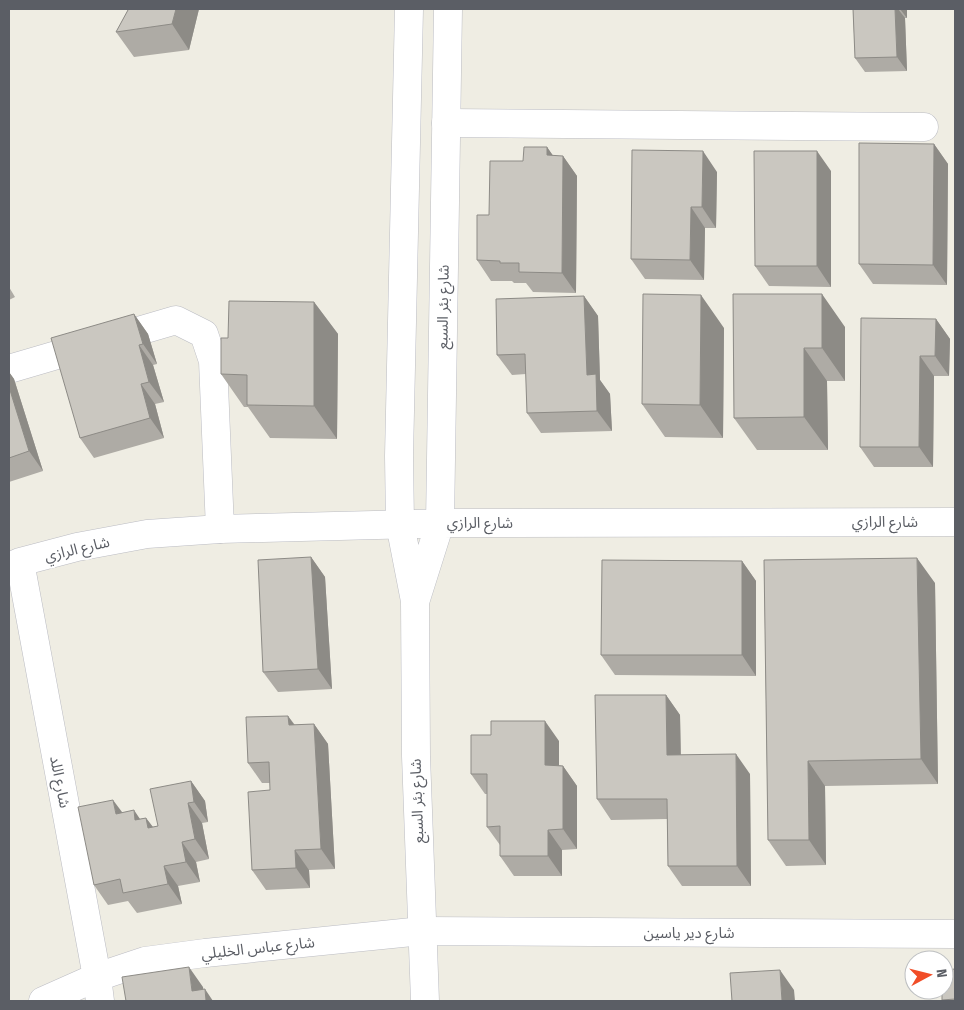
<svg xmlns="http://www.w3.org/2000/svg" width="964" height="1010" viewBox="0 0 964 1010" font-family="'Fira Sans Condensed','Noto Sans Arabic',sans-serif">
  <style>
    .lines { fill: none; stroke-linecap: round; stroke-linejoin: round }
    .minor-casing { stroke: #bbbcc3; stroke-width: 29 }
    .tertiary-casing { stroke: #bbbcc3; stroke-width: 29 }
    .minor { stroke: #fff; stroke-width: 28 }
    .tertiary { stroke: #fff; stroke-width: 28 }
    .wall { fill: #aeaba5 }
    .shaded-wall { fill: #8d8b86 }
    .building { fill: #cac7c0; stroke: #8d8b86 }
    .labels { text-anchor: middle; stroke-width: 4; stroke-linejoin: round; paint-order: stroke }
    .street-label { font-size: 15px; fill: #5b5e65; stroke: #fff }
  </style>
  <rect width="100%" height="100%" fill="#efede3"/>
  <g class="lines">
    <g class="minor-casing">
      <path id="minor" d="M446,123L924,127
        M9,369L176,320L204,334L213,361L220,529
        M43,1001L97,977L145,961L205,953L422,931L955,934"/>
    </g>
    <g class="tertiary-casing">
      <path id="tertiary" d="M409,9L399,456L400,524L415,601L416,756L425,1001
        M20,562L97,977L100,1001
        M9,567L20,562L77,547L147,534L220,529L454,523L955,522
        M416,599L440,523L448,9"/>
    </g>
    <use href="#minor" class="minor"/>
    <use href="#tertiary" class="tertiary"/>
  </g>
  <path class="wall" d="M199,9L189,50L134,57L116,32L128,10Z
    M853,9H907V18H905L907,71L865,72L855,58Z
    M934,144L948,164L947,285L873,284L859,264Z
    M547,147L553,156H563L577,176L576,293L533,292L526,283H514L512,281H491L477,260L489,215L523,161Z
    M831,171V287L769,286L755,266Z
    M717,172L716,228H705L704,280L645,279L631,259Z
    M9,287L15,297L9,300Z
    M733,294L845,327V381H827L828,450H757L734,418Z
    M584,296L598,316L600,380L610,394L612,431L541,433L527,413L526,374L512,375L497,355Z
    M314,302L338,334L337,439L270,438L248,407H244L221,374L228,338Z
    M134,314L148,334L157,364L153,365L164,402L155,404L164,438L94,458L80,438Z
    M936,319L950,339L949,376H934L933,467H874L860,447Z
    M724,328L723,438L665,437L642,404Z
    M9,372L14,379L43,471L9,482Z
    M311,557L325,577L332,689L278,692L263,672Z
    M764,560L935,583L938,784L825,786L826,865L786,866L768,840Z
    M742,561L756,581V676L615,675L601,655Z
    M666,695L680,715L681,755L750,774L751,886H682L668,866L667,819L611,820L597,799Z
    M288,716L295,725L314,724L328,744L335,869L309,870L310,888L266,890L252,870L270,790V783H262L248,763Z
    M559,741V765L563,766L577,786V849L562,850V876H514L500,856V845L487,827V794H485L471,774Z
    M191,781L205,801L208,822L202,823L209,859L196,862L200,882L178,886L182,904L137,913L128,901L108,905L94,885L122,813L140,819L146,818L153,827L158,826Z
    M955,969V1001H943L942,1000Z"/>
  <path class="shaded-wall" d="M176,9H199L189,50L172,24Z
    M895,9H898L905,18L907,71L897,57Z
    M900,9H907V18Z
    M934,144L948,164L947,285L933,265Z
    M547,147L561,167L547,155Z
    M703,151L717,172L716,228L702,207Z
    M817,151L831,171V287L817,266Z
    M563,156L577,176L576,293L562,273Z
    M691,207L705,228L704,280L690,260Z
    M822,294L845,327V381L822,348Z
    M701,295L724,328L723,438L700,405Z
    M584,296L598,316L600,380L610,394L612,431L597,411L587,375Z
    M314,302L338,334L337,439L314,406Z
    M134,314L148,334L157,364L143,344Z
    M936,319L950,339L949,376L935,356Z
    M139,345L153,365L164,402L149,382Z
    M804,348L827,381L828,450L804,417Z
    M920,356L934,376L933,467L919,447Z
    M9,372L14,379L43,471L29,451L9,387Z
    M141,384L155,404L164,438L150,418Z
    M311,557L325,577L332,689L318,669Z
    M917,558L935,583L938,784L921,759Z
    M742,561L756,581V676L742,655Z
    M666,695L680,715L681,775L667,755Z
    M288,716L302,736L289,725Z
    M545,721L559,741V785L545,765Z
    M314,724L328,744L335,869L321,849Z
    M736,754L750,774L751,886L737,866Z
    M808,761L825,786L826,865L809,840Z
    M563,766L577,786V849L563,829Z
    M191,781L205,801L208,822L194,802Z
    M113,800L128,820L116,814Z
    M188,803L202,823L209,859L195,839Z
    M134,810L148,831L135,820Z
    M146,818L161,838L148,828Z
    M548,830L562,850V876L548,856Z
    M182,842L196,862L200,882L186,862Z
    M295,850L309,870L310,888L296,868Z
    M164,866L178,886L182,904L168,884Z
    M189,967L203,987L205,1001L192,991Z
    M780,970L794,990L795,1001H782Z
    M205,989L213,1001H206Z"/>
  <path class="building" d="M127,9H176L172,24L116,32L128,10Z
    M853,9H895L897,57L855,58Z
    M859,143L934,144L933,265L859,264Z
    M524,147H547V155L563,156L562,273L519,272V263H500V261L477,260V215H489L490,161H523Z
    M632,150L703,151L702,207H691L690,260L631,259Z
    M754,151H817V266H755Z
    M643,294L701,295L700,405L642,404Z
    M733,294H822V348H804V417L734,418Z
    M584,296L587,375L596,374L597,411L527,413L525,354L497,355L496,299Z
    M229,301L314,302V406L247,405V375L221,374V338H228Z
    M134,314L143,344L139,345L149,382L141,384L150,418L80,438L51,338Z
    M861,318L936,319L935,356H920L919,447H860Z
    M9,387L29,451L9,458Z
    M311,557L318,669L263,672L258,560Z
    M917,558L921,759L808,761L809,840H768L764,560Z
    M602,560L742,561V655H601Z
    M595,695H666L667,755L736,754L737,866H668L667,799H597Z
    M288,716L289,725L314,724L321,849L295,850L296,868L252,870L248,792L270,790L269,762L248,763L246,717Z
    M491,721H545V765L563,766V829L548,830V856H500V826L487,827V774H471V735H491Z
    M191,781L194,802L188,803L195,839L182,842L186,862L164,866L168,884L123,893L120,879L94,885L78,807L113,800L116,814L134,810L135,820L146,818L148,828L158,826L150,789Z
    M189,967L192,991L205,989L206,1001H126L122,977Z
    M955,969V999L942,1000V990H944V970Z
    M780,970L782,1001H726H732L730,973Z"/>
  <g class="labels">
    <g class="street-label">
      <text transform="translate(443 307) rotate(-89)" y="5">شارع بئر السبع</text>
      <text x="885" y="527">شارع الرازي</text>
      <text x="480" y="528">شارع الرازي</text>
      <text transform="translate(77 549) rotate(-13)" y="5">شارع الرازي</text>
      <text transform="translate(60 782) rotate(79)" y="5">شارع اللد</text>
      <text transform="translate(417 801) rotate(-92)" y="5">شارع بئر السبع</text>
      <text x="689" y="938">شارع دير ياسين</text>
      <text transform="translate(258 948) rotate(-6)" y="5">شارع عباس الخليلي</text>
    </g>
  </g>
  <rect width="964" height="1010" fill="none" stroke="#5b5e65" stroke-width="20"/>
  <g transform="translate(929 975) rotate(83)"><circle r="24" fill="#ffffff" stroke="#bdbfc1"/>
  <path d="M0-4L9 19L0 12L-9 19Z" fill="#f14d27"/>
  <text y="-8" font-size="14" font-weight="bold" text-anchor="middle" fill="#5b5e65">N</text>
  </g>
</svg>
